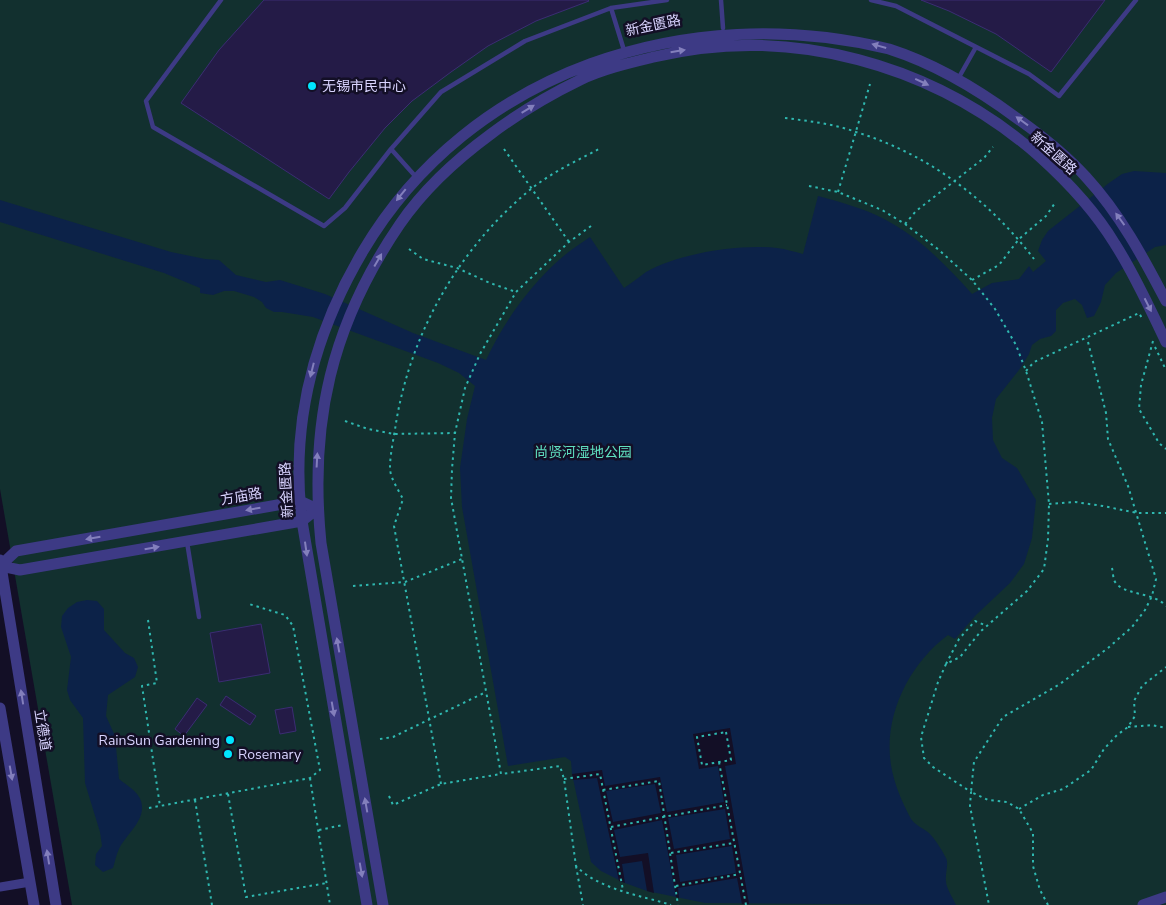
<svg xmlns="http://www.w3.org/2000/svg" width="1166" height="905" viewBox="0 0 1166 905" font-family="'Nunito Sans','Noto Sans SC',sans-serif">
  <style>
    .green { fill: #12302f }
    .water { fill: #0c2248 }
    .pier { fill: #130f26; fill-rule: evenodd }
    .building { fill: #241b47; stroke: #3b2d73 }
    .lines { fill: none; stroke-linecap: round; stroke-linejoin: round }
    .path { stroke: #2fb8b0; stroke-width: 2; stroke-dasharray: 2.5 4; stroke-linecap: butt }
    .service { stroke: #3d3a85; stroke-width: 4.5 }
    .minor { stroke: #3d3a85; stroke-width: 9 }
    .tertiary { stroke: #3d3a85; stroke-width: 11 }
    .oneway { fill: #837fbc }
    .poi-dot { fill: #00e5ff; stroke: #130f26; stroke-width: 2 }
    .labels { text-anchor: middle; stroke-width: 5; stroke-linejoin: round; paint-order: stroke }
    .street-label { font-size: 14px; fill: #d9d4ff; stroke: #130f26 }
    .poi-label { font-size: 14px; fill: #d9d4ff; stroke: #130f26; text-anchor: start }
    .park-label { font-size: 14px; fill: #5fe0c0; stroke: #130f26 }
  </style>
  <rect width="100%" height="100%" fill="#130f26"/>
  <path class="green" d="M0,0H1166V905H72L0,489Z"/>
  <path class="water" d="M1134,171L1166,173V245L1155,247L1116,273L1105,285L1101,302L1094,316L1087,318L1082,305L1075,299L1063,303L1056,310V331L1051,336L1040,339L1032,345L1029,354L1019,370L996,399L992,418L993,440L1002,458L1017,468L1036,500L1032,538L1024,564L1010,583L976,615L955,639L948,635C909,664 883,716 891,765C894,784 902,802 911,819C915,825 923,828 929,833C935,839 942,850 946,858C949,864 945,873 946,881C946,888 953,898 956,905L705,903L647,891L625,883L601,871L591,862L572,774L571,761L565,757L508,766L462,507L460,468L467,419L475,386L459,373L438,363L313,317L282,312H274L266,308L262,302L254,297L234,291H224L213,295L200,293V288L164,273L0,222V200L171,252L205,259L219,260L236,275L266,282L280,280L325,294L413,333L486,360C504,322 528,288 559,260C569,251 580,244 590,237L624,288C632,283 639,277 646,272C679,253 740,244 777,248C786,249 795,252 803,254L818,196C840,202 863,208 884,219C918,236 947,266 972,294L992,283L1019,279L1029,266L1033,272L1046,261L1038,251L1042,240L1048,231L1109,183L1122,174Z
    M87,600L97,601L104,609V630L125,653L134,658L138,667L135,677L108,695L106,716L115,736L119,779C126,785 138,791 141,801C147,820 126,834 119,849C116,855 115,862 113,868L103,872L95,865L96,854L102,846L100,832L85,783L83,718L70,700L67,690L71,657L61,627L62,616L68,608L77,602Z"/>
  <path class="pier" d="M730,728L736,764L725,766L749,904H742L737,878L678,888L679,898L676,897L662,820L614,830L620,857L648,853L654,893L647,891L642,861L622,864L625,883L619,881L597,778L573,780L572,774L602,770L605,786L660,777L667,812L724,802L718,766L699,769L693,734ZM655,784L661,813L613,822L606,791ZM725,809L730,839L674,849L668,818ZM732,846L736,873L680,882L676,855Z"/>
  <path class="building" d="M264,0H588L589,1L536,21L488,46L451,72L412,101L385,128L349,172L329,199L181,103L219,50Z
    M921,0H1105L1051,72L996,34L949,11Z
    M261,624L270,673L219,682L210,633Z
    M226,696L256,716L250,725L220,705Z
    M197,698L207,705L184,736L175,729Z
    M292,707L296,731L280,734L275,710Z"/>
  <g class="lines">
    <path class="path" d="M785,118C809,121 834,124 856,132C928,154 989,200 1034,259
      M504,149L569,242
      M809,186L838,192L882,210L905,224L939,250L972,280L995,309L1016,345L1026,371L1042,422L1049,504L1048,539L1044,569L1027,591L981,631L960,657L946,664L938,682L921,737L924,758L933,767L971,792L970,806L989,905
      M838,192L870,84
      M905,224L916,211L984,158L993,147
      M591,226L569,242L516,292L480,354L465,388L455,433L452,469L451,498L501,774L560,766L564,779L576,866C600,890 640,895 671,905
      M409,249L423,259L457,268L490,283L516,292
      M972,280L999,265L1019,239L1046,216L1055,203
      M1153,341L1141,385L1139,409L1159,443L1166,449
      M1155,347L1166,370
      M1026,371L1034,362L1139,313L1143,320
      M345,421L368,429L394,434L455,433
      M1049,504L1075,502L1103,506L1137,513H1166
      M1112,568C1113,572 1113,577 1114,580C1121,596 1153,591 1166,606
      M353,586L405,582L462,559
      M148,620L157,683L142,686L160,806
      M946,664L959,639L975,621L987,626
      M1128,727L1152,725L1166,728
      M726,732L731,760L702,765L697,737Z
      M380,739L393,737L486,692
      M719,762L746,905
      M310,778L330,905
      M564,779L600,774L623,890
      M441,784L394,526L403,499C399,491 390,478 390,468C390,454 394,437 396,423C411,332 459,248 531,189C551,173 576,161 599,149
      M603,790L659,781L678,905
      M228,794L246,897L327,883
      M389,796L393,805L441,784L501,774
      M195,800L212,905
      M149,808L310,778L320,770L293,626L285,615L249,604
      M1019,809L1043,795L1063,789L1091,770L1104,749L1117,735L1128,727L1135,716L1134,701L1142,686L1166,667
      M611,827L727,805
      M319,830L343,825
      M671,853L734,843
      M576,866L583,905
      M676,886L740,874
      M1048,905L1040,890L1033,866V833L1019,809L1007,802L988,800L971,792L974,762L1003,717L1060,684L1108,648L1132,627L1145,610L1152,596L1156,579L1128,486L1108,439L1106,413L1087,338"/>
    <path class="service" d="M221,0L146,101L153,127L324,226L345,208L391,149L441,92L525,41L611,8L667,0
      M721,0L723,28
      M871,0L896,6L1029,74L1059,96L1136,0
      M611,8L623,47
      M958,79L976,47
      M391,149L416,177
      M187,542L199,617"/>
    <path class="minor" d="M0,887L30,882"/>
    <path class="tertiary" d="M0,560L56,905
      M0,566L16,551L300,501L317,509
      M0,566L20,570L302,521L317,509
      M0,708L34,905
      M367,905L302,521C290,425 314,334 363,251C470,70 688,0 889,49C936,64 979,90 1018,119C1042,136 1066,155 1086,177C1120,214 1143,257 1166,301
      M383,905L321,543C309,423 331,325 400,224C424,189 457,159 491,134C519,113 549,95 580,80C603,69 629,63 654,57C790,24 934,64 1039,156C1068,182 1095,211 1115,244C1135,275 1150,309 1166,342
      M1143,905L1166,897"/>
  </g>
  <defs><path id="oneway-solid" d="M-6-.8H1V-3.2L6.5 0L1 3.2V.8H-6Z" transform="scale(1.25)"/></defs>
  <g class="oneway">
    <use href="#oneway-solid" transform="translate(879 46) rotate(-164)"/>
    <use href="#oneway-solid" transform="translate(678 51) rotate(-9)"/>
    <use href="#oneway-solid" transform="translate(922 82) rotate(25)"/>
    <use href="#oneway-solid" transform="translate(528 109) rotate(-31)"/>
    <use href="#oneway-solid" transform="translate(1022 121) rotate(-144)"/>
    <use href="#oneway-solid" transform="translate(401 195) rotate(129)"/>
    <use href="#oneway-solid" transform="translate(1120 219) rotate(-126)"/>
    <use href="#oneway-solid" transform="translate(378 260) rotate(-60)"/>
    <use href="#oneway-solid" transform="translate(1148 305) rotate(63)"/>
    <use href="#oneway-solid" transform="translate(312 370) rotate(104)"/>
    <use href="#oneway-solid" transform="translate(317 460) rotate(-87)"/>
    <use href="#oneway-solid" transform="translate(253 509) rotate(170)"/>
    <use href="#oneway-solid" transform="translate(93 538) rotate(170)"/>
    <use href="#oneway-solid" transform="translate(152 548) rotate(-10)"/>
    <use href="#oneway-solid" transform="translate(306 549) rotate(82)"/>
    <use href="#oneway-solid" transform="translate(338 645) rotate(-100)"/>
    <use href="#oneway-solid" transform="translate(22 697) rotate(-99)"/>
    <use href="#oneway-solid" transform="translate(333 709) rotate(80)"/>
    <use href="#oneway-solid" transform="translate(11 773) rotate(80)"/>
    <use href="#oneway-solid" transform="translate(366 805) rotate(-100)"/>
    <use href="#oneway-solid" transform="translate(48 857) rotate(-99)"/>
    <use href="#oneway-solid" transform="translate(361 870) rotate(80)"/>
  </g>
  <g class="poi-dot">
    <circle cx="312" cy="86" r="5"/>
    <circle cx="230" cy="740" r="5"/>
    <circle cx="228" cy="754" r="5"/>
  </g>
  <g class="labels">
    <g class="street-label">
      <text transform="translate(653 25) rotate(-12)" y="5">新金匮路</text>
      <text transform="translate(1054 153) rotate(42)" y="5">新金匮路</text>
      <text transform="translate(286 490) rotate(-93)" y="5">新金匮路</text>
      <text transform="translate(241 496) rotate(-10)" y="5">方庙路</text>
      <text transform="translate(43 730) rotate(81)" y="5">立德道</text>
    </g>
    <g class="poi-label">
      <text x="322" y="91">无锡市民中心</text>
      <text x="220" y="745" text-anchor="end">RainSun Gardening</text>
      <text x="238" y="759">Rosemary</text>
    </g>
    <g class="park-label">
      <text x="583" y="457">尚贤河湿地公园</text>
    </g>
  </g>
</svg>
